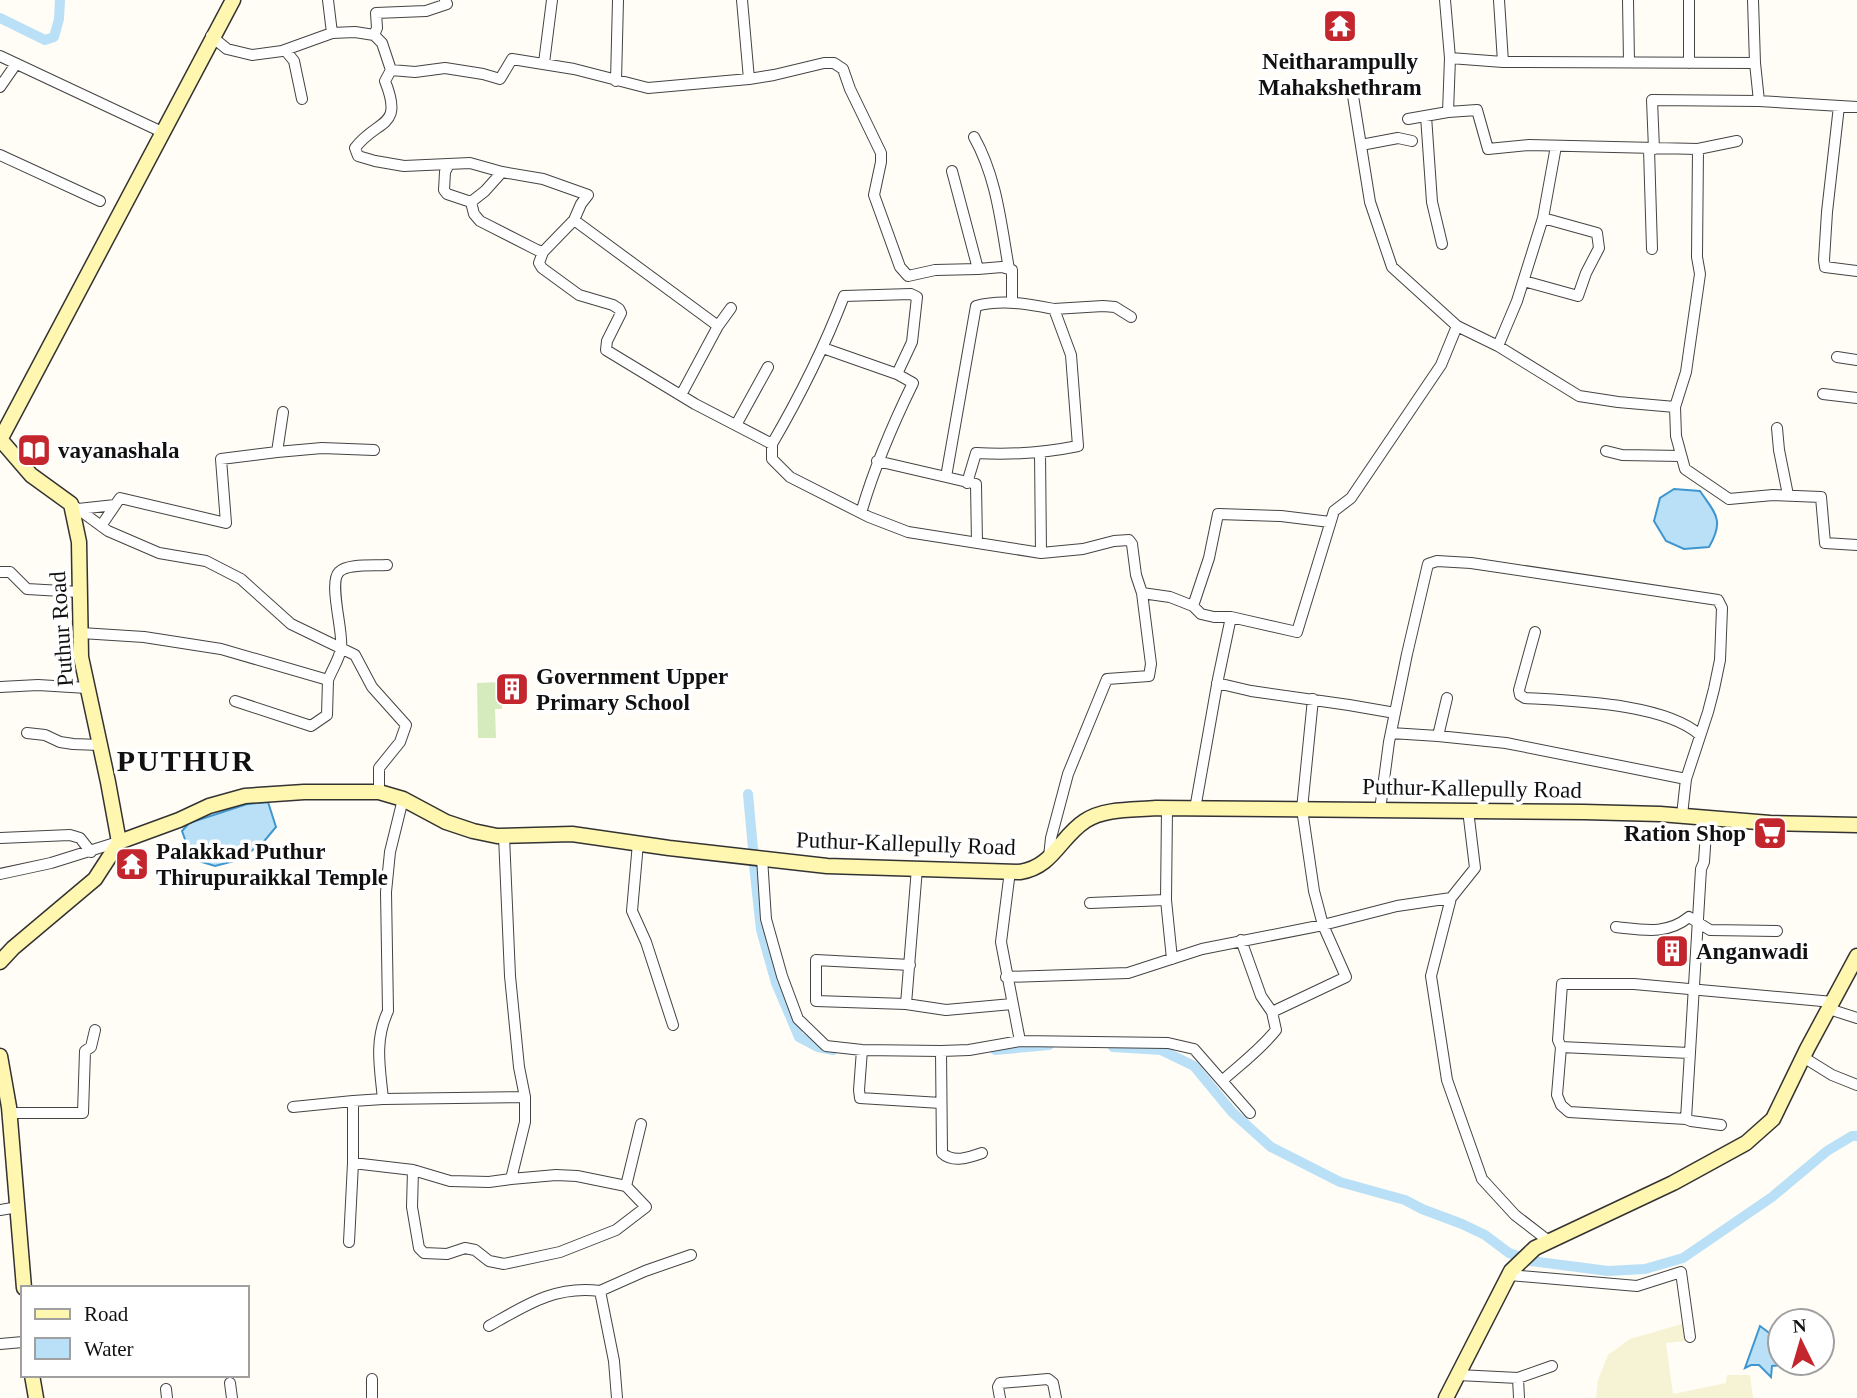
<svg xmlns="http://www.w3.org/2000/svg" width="1857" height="1398" viewBox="0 0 1857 1398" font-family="'Times New Roman',serif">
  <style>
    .farmland { fill: #f6f3d4 }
    .green { fill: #d5ebbd }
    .water { fill: #b9e0f7; stroke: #3f96cf; stroke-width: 2 }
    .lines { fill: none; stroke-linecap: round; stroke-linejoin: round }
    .canal { stroke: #b9e0f7; stroke-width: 10 }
    .street-casing { stroke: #444; stroke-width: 12 }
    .secondary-casing { stroke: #333; stroke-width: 17 }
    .street { stroke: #fff; stroke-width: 10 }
    .secondary { stroke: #fff6b0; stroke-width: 14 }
    .labels { text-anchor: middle; stroke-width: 7; stroke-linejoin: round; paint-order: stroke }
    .poi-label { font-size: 23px; font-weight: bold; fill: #111; stroke: #fff; text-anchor: start }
    .street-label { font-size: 23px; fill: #111; stroke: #fff }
    .district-label { font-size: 30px; font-weight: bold; letter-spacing: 2px; fill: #111; stroke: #fff }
  </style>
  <rect width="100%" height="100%" fill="#fffdf5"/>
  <path class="farmland" d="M1685,1323L1687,1341L1666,1343L1673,1394L1726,1383L1727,1375H1750L1753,1398H1596L1598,1380L1608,1355L1630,1339Z"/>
  <path class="green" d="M502,682V709H495L496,738H478L477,683Z"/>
  <path class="water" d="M1674,489L1700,491C1715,513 1725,520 1709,547L1684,549L1666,541L1654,521L1660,498Z
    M268,802L276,827L261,845L234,861L215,866L195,860L186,842L182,831L189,823L247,804Z
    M1760,1326L1780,1341V1363H1786L1784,1365L1772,1366L1771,1377L1759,1365H1751L1745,1368Z"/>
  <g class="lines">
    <path class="canal" d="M0,18L45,40L54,37L59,19L60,0
      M748,794L753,849
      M754,865L761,930L776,983L799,1037L818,1047L833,1050
      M1113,1047L1161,1050L1194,1066L1232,1112L1271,1147L1340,1182L1405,1200L1422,1209L1462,1224L1485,1235L1509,1253L1531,1261L1608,1271L1645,1269L1683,1258L1772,1197L1827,1151L1852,1136H1857
      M995,1050L1049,1045"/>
    <g class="street-casing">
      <path id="street" d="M328,0L332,33
        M742,0L749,79
        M1445,0L1450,58L1503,62L1755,63L1759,101L1857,107
        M1499,0L1503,62
        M1628,0L1629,62
        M1753,0L1755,63
        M374,35L377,28L376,13L426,11L447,4L445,0
        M211,36L227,49L252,55L282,51L332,33L355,32L374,35L382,43L391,70L415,72L445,68L483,74L500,79L512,59L574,69L648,88L749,79L774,75L824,63H834L843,69L850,89L881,153V162L874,195L900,267L908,276L935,270L978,269L1002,267L1012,270V302
        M285,50L294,61L302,99
        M0,56L162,132
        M1450,58L1448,112L1477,110L1488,149L1529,145L1698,149
        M544,63L552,0
        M1689,63V0
        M391,70L385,81C404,129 378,118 355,148L358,156L375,161L404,166L470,163L502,172L485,191L471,202
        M616,81L618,0
        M0,87L16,64
        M1353,96L1370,202L1392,267L1457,326
        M1839,106L1827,212L1824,260L1825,267L1857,271
        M1426,116L1432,202L1442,244
        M1408,119L1448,112
        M974,137C997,178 1001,224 1009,269
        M1361,145L1398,138L1412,141
        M1649,149L1652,249
        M1654,149L1652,100L1759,101
        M0,155L100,201
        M449,164L445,172L444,190L447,194L471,202L474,214L480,221L537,250L543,252L574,220L718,326
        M952,171L978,269
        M502,172L543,179L588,195L581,204L574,220
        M1543,218L1556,146
        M543,252L539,263L542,268L579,295L613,305L619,309L621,313L607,341L606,350L695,404L772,444V459L790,477L869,517L908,532L1041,553L1083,549L1114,541L1129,540L1132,544L1136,575L1142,593L1170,597L1193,606L1201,614L1214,617H1231
        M1054,309L1103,306L1115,307L1131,317
        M1498,346L1517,301L1543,218L1597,233L1599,248L1586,273L1578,296L1524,281
        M823,348L897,374
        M1837,357L1857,360
        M1823,394L1857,398
        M681,395L718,326L731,308
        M1675,407L1686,372L1700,274L1697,257L1698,149L1737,141
        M736,425L768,367
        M1777,428L1779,450L1788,495
        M772,444C800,396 824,348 844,296L911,294L917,297L912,342L897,374L913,383C892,426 874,468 861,513
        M1606,451L1622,455L1681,456
        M277,452L322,448L374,450
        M1040,452L1041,553
        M877,461L946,477L976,306C1003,299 1028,304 1054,309L1071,355L1078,446C1044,453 1011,455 976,453L967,483
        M946,477L976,484L977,543
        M71,504L108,531L159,553L206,561L241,579L291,624L355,655L372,687L406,725L400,742L379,768V792
        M78,509L115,505
        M101,526L120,498L226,523L221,459L277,452L283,412
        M0,572H10L27,589L79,592
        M1193,606L1209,558L1218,514L1281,516L1330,522
        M1535,632L1519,690L1520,695L1525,698C1573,701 1664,703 1700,735
        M81,633L144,637L221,649L328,680C332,670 339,659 341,649C344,633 328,583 339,572C347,563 375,566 387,565
        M1217,683L1251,691L1349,705L1395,713
        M0,687L38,685L87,688
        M235,701L311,726L327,715L328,680
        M27,733L45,735L60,742L73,744L100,745
        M1391,733L1438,736L1447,698
        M1438,736L1506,743L1686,779
        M1167,808L1166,900L1172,959
        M1195,809L1218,679L1231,617L1297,632L1334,511L1351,498L1441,365L1457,326L1498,346L1579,396L1618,402L1675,407L1676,436L1685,469L1729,499L1773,495L1821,497L1825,543L1857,545
        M1380,810L1389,742L1407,654L1428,564L1437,561L1471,563L1718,600L1722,608L1720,660L1714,689L1708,712L1686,779L1682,815
        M1468,810L1475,868L1451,898L1431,976L1447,1080L1482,1179L1515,1215L1550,1242
        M504,836L510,976L519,1067L525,1097V1122L511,1179L489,1182L450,1181L413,1170L412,1207L419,1248L424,1253L447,1254L465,1248L475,1250L489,1261L504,1264L560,1252L616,1230L646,1207L626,1186L577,1176L556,1175L511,1179
        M0,838L70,835L80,838L91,852
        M638,843L632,911L646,942L673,1025
        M1049,857L1051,838L1068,774L1107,679L1149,676L1151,664L1142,593
        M762,858L766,919L782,976L798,1019L826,1046L862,1050L941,1051L969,1050L1020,1041L1168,1043L1194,1049L1250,1113
        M1010,871L1001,942L1020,1041
        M0,874L51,863L118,842
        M1090,903L1166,900
        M1616,927C1644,930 1667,935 1689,917L1710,930L1777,931
        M910,965L816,960V1001L906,1004L917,868
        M1006,977L1128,973L1202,949L1323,925L1397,906L1451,898
        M906,1004L946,1010L1012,1004
        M1829,1009L1857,1018
        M1272,1012L1346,977L1323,925L1314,891L1302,809L1313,699
        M1561,1047L1689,1053
        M862,1050L859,1090L860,1098L941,1103
        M941,1051L942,1153C953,1163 968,1158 982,1153
        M1803,1057L1832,1075L1857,1085
        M1223,1080C1241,1064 1261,1049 1276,1030L1272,1012L1261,996L1241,940
        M383,1099L525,1097
        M293,1107L353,1101
        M10,1113H83L85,1051L91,1047L95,1030
        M1686,1119L1701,869L1704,862L1707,817
        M1721,1125L1691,1121L1686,1119L1569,1112L1561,1105L1557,1095L1561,1047L1558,1040L1562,984H1634L1833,1002
        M353,1163L413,1170
        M626,1186L641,1124
        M0,1210L18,1207
        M349,1242L353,1163V1101L383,1099C380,1068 374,1041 388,1011L386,892L390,852L403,799
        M1509,1275L1637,1286L1681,1272L1690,1337
        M600,1291L645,1271L691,1255
        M489,1326C526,1305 556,1285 600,1291L614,1361L617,1398
        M0,1344L23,1342
        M1458,1375L1518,1378L1552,1366
        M1518,1378L1519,1398
        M372,1379V1398
        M230,1383L232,1398
        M166,1389L167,1398
        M1000,1398L998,1387L1000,1383L1048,1379L1053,1383L1056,1398"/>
    </g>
    <g class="secondary-casing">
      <path id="secondary" d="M0,439L31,475L71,504L79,542L81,657L108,782L119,842L95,879L13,948L0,962
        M0,440L233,0
        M119,842L179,820L209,806L245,796L304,792H379L403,799L446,822L473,831L497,836L572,834L669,848L827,866L1020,872C1053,867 1060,837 1085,821C1104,808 1134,810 1156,808L1584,812L1660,814L1770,823L1857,825
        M0,1056L9,1107L24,1288
        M32,1375L36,1398
        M1446,1398L1511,1271L1535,1248L1673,1183L1746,1143L1773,1119L1807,1049L1857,956"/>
    </g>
    <use href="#street" class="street"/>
    <use href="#secondary" class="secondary"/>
  </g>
  <defs>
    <g id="temple-square" transform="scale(1.75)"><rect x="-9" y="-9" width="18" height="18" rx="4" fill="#c4262e" stroke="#fff"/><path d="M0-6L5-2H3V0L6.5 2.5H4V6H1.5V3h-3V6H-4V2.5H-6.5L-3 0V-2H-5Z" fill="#fff"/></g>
    <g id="library-square" transform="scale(1.75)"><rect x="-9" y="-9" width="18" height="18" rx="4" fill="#c4262e" stroke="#fff"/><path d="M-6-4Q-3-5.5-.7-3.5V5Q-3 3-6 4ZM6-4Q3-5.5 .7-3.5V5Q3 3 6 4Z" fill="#fff"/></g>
    <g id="building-square" transform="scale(1.75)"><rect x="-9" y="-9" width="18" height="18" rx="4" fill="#c4262e" stroke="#fff"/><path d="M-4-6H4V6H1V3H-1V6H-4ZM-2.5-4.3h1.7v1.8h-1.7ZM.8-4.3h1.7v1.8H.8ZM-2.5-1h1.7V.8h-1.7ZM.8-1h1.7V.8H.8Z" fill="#fff"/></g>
    <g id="supermarket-square" transform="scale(1.75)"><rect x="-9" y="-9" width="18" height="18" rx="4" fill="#c4262e" stroke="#fff"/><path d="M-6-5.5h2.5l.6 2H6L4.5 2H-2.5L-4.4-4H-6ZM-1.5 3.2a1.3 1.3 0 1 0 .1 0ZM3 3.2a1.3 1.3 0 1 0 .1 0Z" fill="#fff"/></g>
  </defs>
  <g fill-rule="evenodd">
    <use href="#temple-square" x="1340" y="26"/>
    <use href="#library-square" x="34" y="450"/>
    <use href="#building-square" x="512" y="689"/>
    <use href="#supermarket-square" x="1770" y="833"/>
    <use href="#temple-square" x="132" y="864"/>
    <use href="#building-square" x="1672" y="951"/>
  </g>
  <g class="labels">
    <g class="poi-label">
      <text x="1340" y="69" text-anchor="middle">Neitharampully<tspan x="1340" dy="26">Mahakshethram</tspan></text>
      <text x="58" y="458">vayanashala</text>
      <text x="536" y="684">Government Upper<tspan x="536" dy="26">Primary School</tspan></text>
      <text x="1746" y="841" text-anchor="end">Ration Shop</text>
      <text x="156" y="859">Palakkad Puthur<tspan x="156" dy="26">Thirupuraikkal Temple</tspan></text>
      <text x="1696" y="959">Anganwadi</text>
    </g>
    <g class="street-label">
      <text transform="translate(61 629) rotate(-94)" y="8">Puthur Road</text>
      <text transform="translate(1472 788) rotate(1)" y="8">Puthur-Kallepully Road</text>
      <text transform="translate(906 843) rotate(2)" y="8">Puthur-Kallepully Road</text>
    </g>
    <g class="district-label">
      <text x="186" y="771">PUTHUR</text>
    </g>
  </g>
  <rect x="21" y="1286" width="228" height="91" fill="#ffffff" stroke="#a0a0a0" stroke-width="2"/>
  <rect x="35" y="1309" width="35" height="10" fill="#fff6b0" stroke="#a0a0a0" stroke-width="2"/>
  <text x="84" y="1321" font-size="21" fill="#111111">Road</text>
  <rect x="35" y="1338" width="35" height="21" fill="#b9e0f7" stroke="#a0a0a0" stroke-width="2"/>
  <text x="84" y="1356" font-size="21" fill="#111111">Water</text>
  <g transform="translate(1801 1342) rotate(355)"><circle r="33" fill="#ffffff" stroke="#a0a0a0" stroke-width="2"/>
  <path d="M0-5L12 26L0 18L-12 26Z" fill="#c4262e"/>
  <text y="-10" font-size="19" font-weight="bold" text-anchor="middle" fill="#111111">N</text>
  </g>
</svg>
